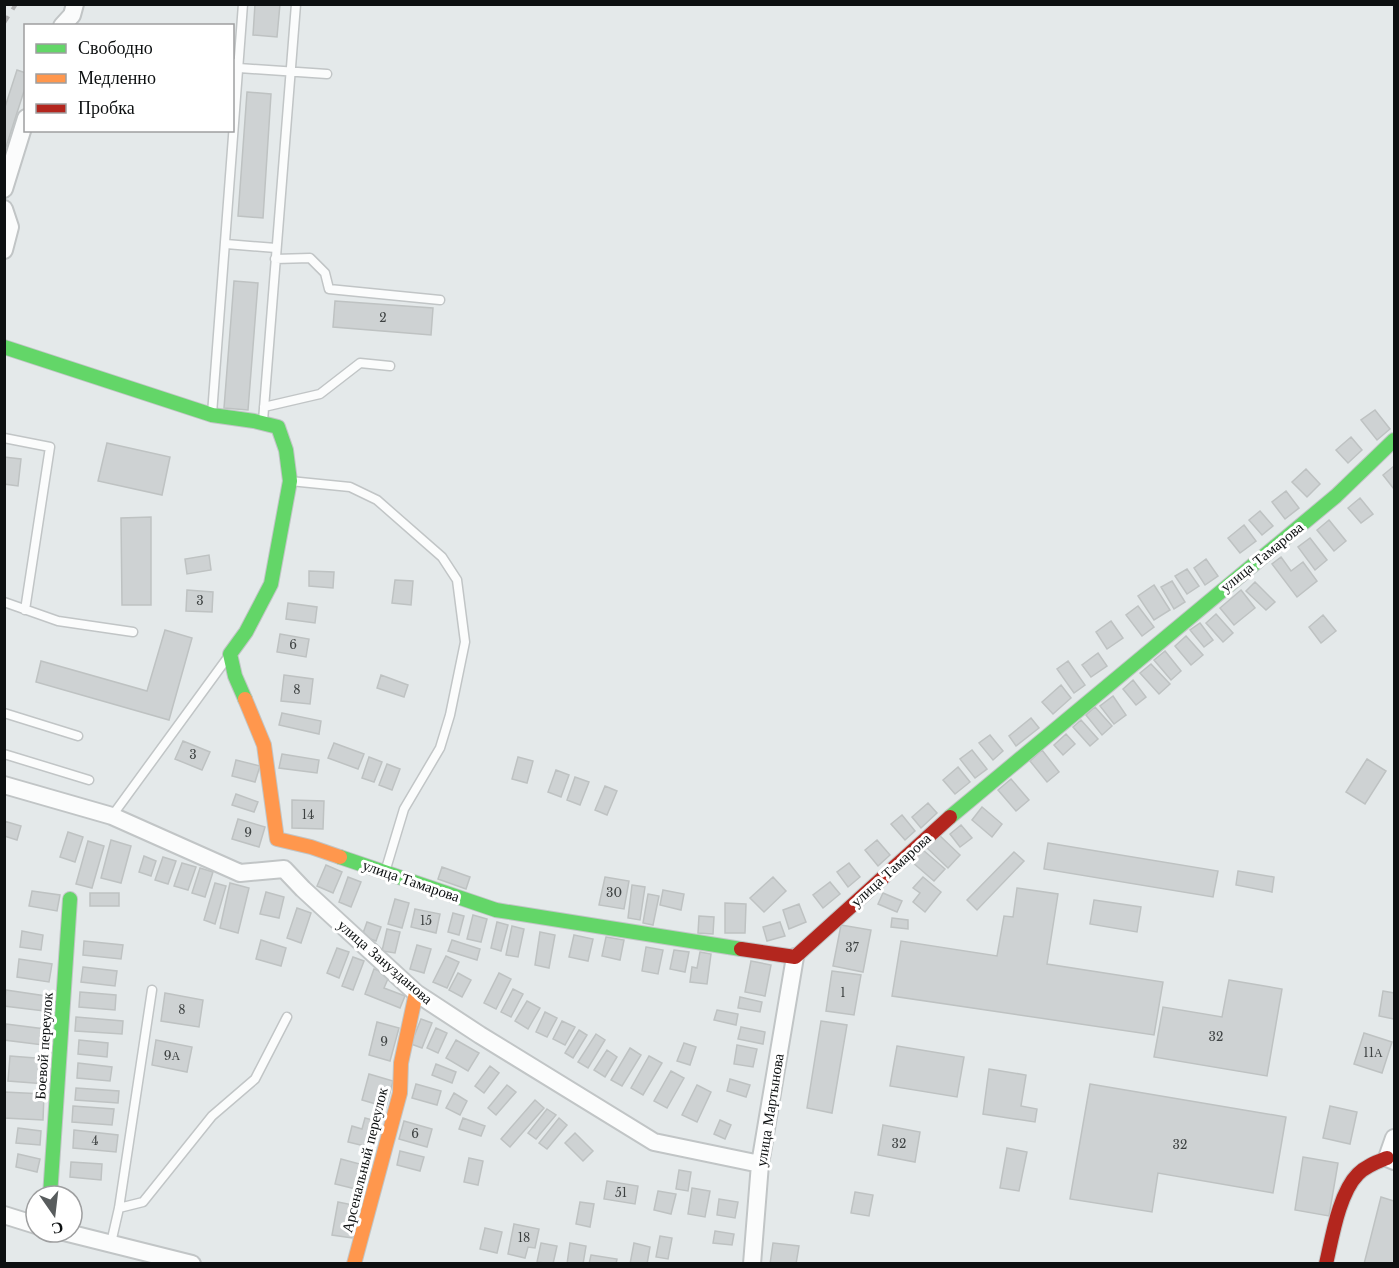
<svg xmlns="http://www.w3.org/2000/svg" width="1399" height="1268" viewBox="0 0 1399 1268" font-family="'Libre Baskerville',serif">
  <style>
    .building { fill: #ced2d3; stroke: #bec2c2; stroke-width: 1.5 }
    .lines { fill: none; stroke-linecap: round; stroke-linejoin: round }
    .lane-casing { stroke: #c1c5c6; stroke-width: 11 }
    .street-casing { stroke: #c1c5c6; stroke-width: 20 }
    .fast-casing { stroke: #c1c5c6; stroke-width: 16 }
    .slow-casing { stroke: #c1c5c6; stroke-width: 16 }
    .jam-casing { stroke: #c1c5c6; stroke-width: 16 }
    .lane { stroke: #fbfcfc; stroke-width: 8 }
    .street { stroke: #fbfcfc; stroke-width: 16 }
    .fast { stroke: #63d668; stroke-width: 14 }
    .slow { stroke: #ff974d; stroke-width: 14 }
    .jam { stroke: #b3261e; stroke-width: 14 }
    .rail { stroke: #b3b3b4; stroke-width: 4; stroke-dasharray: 8 8; stroke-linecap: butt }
    .labels { text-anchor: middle; stroke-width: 6; stroke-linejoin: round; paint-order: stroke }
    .number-label { font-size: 12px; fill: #3e4242 }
    .street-label { font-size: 15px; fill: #0d1011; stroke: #fff }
  </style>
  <rect width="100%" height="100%" fill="#e4e9ea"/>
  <path class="building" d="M255,4H280L277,37L253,35Z
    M17,70L26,73V85L4,153V110Z
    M247,92L271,94L263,218L238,216Z
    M234,281L258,283L248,410L224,408Z
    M335,301L433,308L431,335L333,327Z
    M1375,410L1390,429L1377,440L1361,420Z
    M1351,437L1362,450L1348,463L1336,450Z
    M107,443L170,457L162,495L98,481Z
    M4,457L21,459L18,486L4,484Z
    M1394,466V489L1383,475Z
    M1306,469L1320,484L1307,497L1292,482Z
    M1286,491L1299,508L1285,519L1272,502Z
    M1360,498L1373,514L1361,523L1348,508Z
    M1260,511L1273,526L1262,535L1249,520Z
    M151,517V605H122L121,518Z
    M1329,520L1346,541L1334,551L1317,530Z
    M1244,525L1256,541L1240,553L1228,538Z
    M1310,538L1327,560L1315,570L1298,547Z
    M209,555L211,570L187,574L185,559Z
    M1281,557L1291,571L1303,562L1317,581L1297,597L1272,564Z
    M1206,559L1218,576L1205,585L1194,568Z
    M1187,569L1199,586L1187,594L1175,576Z
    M309,571L334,572L333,588L309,586Z
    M395,580L413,581L411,605L392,603Z
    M1172,581L1185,602L1174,609L1161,587Z
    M1255,582L1275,602L1266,610L1246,591Z
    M1154,585L1170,610L1154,620L1138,596Z
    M187,590L213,592L212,612L186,611Z
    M1241,590L1255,608L1234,625L1220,608Z
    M288,603L317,607L315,623L286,619Z
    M1138,606L1154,627L1142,636L1126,615Z
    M1216,614L1233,633L1223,642L1206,623Z
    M1323,615L1336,631L1321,643L1309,627Z
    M1111,621L1123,638L1107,649L1096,632Z
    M1200,623L1213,640L1204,647L1190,630Z
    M165,630L192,638L169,720L36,682L41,661L147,691Z
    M280,634L309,639L306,657L277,652Z
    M1186,636L1203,655L1191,665L1175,646Z
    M1165,651L1181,671L1171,680L1154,660Z
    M1098,653L1107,666L1091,677L1082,665Z
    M1068,661L1085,685L1074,693L1057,669Z
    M1151,664L1170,684L1159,694L1140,673Z
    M284,675L313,679L310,704L281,701Z
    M381,675L408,685L404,697L377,688Z
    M1133,680L1146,697L1136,705L1123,689Z
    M1061,685L1071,698L1053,714L1042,702Z
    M1113,696L1126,715L1114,724L1100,706Z
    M1095,707L1112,726L1102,735L1086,715Z
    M282,713L321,721L319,734L279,725Z
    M1031,718L1039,728L1016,746L1009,736Z
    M1081,720L1098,739L1090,746L1073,727Z
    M1066,734L1075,744L1063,755L1054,745Z
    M990,735L1003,751L993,760L979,743Z
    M183,741L210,752L202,770L175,759Z
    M334,743L364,754L358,769L328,758Z
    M972,750L987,769L975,778L960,759Z
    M1042,750L1059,772L1047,782L1030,761Z
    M282,754L319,760L317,773L279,768Z
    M369,757L382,762L374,782L362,778Z
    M518,757L533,761L527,783L512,779Z
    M1367,759L1386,771L1365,804L1346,792Z
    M236,760L260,766L255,782L232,776Z
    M387,764L400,769L392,790L379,785Z
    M958,767L970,782L955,794L943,780Z
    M556,770L569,775L561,797L548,792Z
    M575,777L589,782L580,805L567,800Z
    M1011,779L1029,800L1016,811L998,790Z
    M605,786L617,791L607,815L595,810Z
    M236,794L258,802L254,812L232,805Z
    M292,800L324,801L323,829L292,828Z
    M928,803L937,813L921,828L912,817Z
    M982,807L1002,824L992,837L972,820Z
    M902,815L915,831L905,840L891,824Z
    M238,819L265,827L259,847L232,839Z
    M4,821L21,826L17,840L4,836Z
    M961,825L972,838L960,847L950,834Z
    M68,832L83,837L75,862L60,857Z
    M937,833L960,855L948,868L925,846Z
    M111,840L131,846L121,883L101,878Z
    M877,840L890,855L878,866L865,850Z
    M88,841L104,846L92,888L76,884Z
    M1048,843L1218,871L1213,897L1044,869Z
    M923,850L945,869L934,881L912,862Z
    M1014,852L1024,861L977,910L967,900Z
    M144,856L156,861L151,876L139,872Z
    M163,857L176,861L168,884L155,880Z
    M182,863L196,867L188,890L174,886Z
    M849,863L860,877L848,887L837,872Z
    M326,865L342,872L333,893L317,886Z
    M442,867L470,877L466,889L438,879Z
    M200,868L213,872L205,897L192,893Z
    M1238,871L1274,877L1272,892L1236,885Z
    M348,877L361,882L351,907L339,902Z
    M605,877L629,881L624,909L599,905Z
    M773,877L786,891L764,912L750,898Z
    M923,877L941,892L925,912L913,902L920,893L913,888Z
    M830,882L840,894L823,908L813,895Z
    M215,883L226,886L215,924L204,920Z
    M230,883L249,888L238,933L220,928Z
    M632,885L645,887L640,920L628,918Z
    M1017,888L1058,894L1047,964L1163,982L1154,1035L892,996L901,941L997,956L1004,916L1013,917Z
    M663,890L684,894L681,910L660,905Z
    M32,891L60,895L57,911L29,906Z
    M266,892L284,897L279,918L260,914Z
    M90,893H119V906H90Z
    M883,893L902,901L897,912L878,904Z
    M648,894L659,896L653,925L643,923Z
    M395,899L409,903L402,928L388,924Z
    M1094,900L1141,907L1137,932L1090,924Z
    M725,903L746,904L745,933H725Z
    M799,904L806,922L789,929L783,910Z
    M297,908L311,913L301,943L287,938Z
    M415,909L440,914L436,933L411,927Z
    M453,913L464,916L459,935L448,932Z
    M473,915L487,919L481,942L467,939Z
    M699,916L714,917L713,934L698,933Z
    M892,918L908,920V929L891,927Z
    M367,922L381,927L376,941L362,936Z
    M497,922L508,925L501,951L491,948Z
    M780,922L785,936L767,941L763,927Z
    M841,925L871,930L863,972L833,966Z
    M512,926L524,929L518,957L506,955Z
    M387,929L400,932L395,953L382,951Z
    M22,931L43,935L41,950L20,947Z
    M540,932L555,935L549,968L535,965Z
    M574,935L593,939L588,961L569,957Z
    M606,937L624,940L620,960L602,956Z
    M261,940L286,948L281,966L256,959Z
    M452,940L480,949L477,960L448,951Z
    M84,941L123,945L121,959L83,955Z
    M417,945L431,949L424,973L410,969Z
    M646,947L663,950L658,974L642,971Z
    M337,948L349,952L339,978L327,973Z
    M674,950L689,952L685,972L670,969Z
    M700,952L711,954L707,984L690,982L692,967L697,968Z
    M446,956L459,962L447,988L433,982Z
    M353,957L364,961L353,990L342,986Z
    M19,959L52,964L49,982L17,977Z
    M751,961L771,965L765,996L745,992Z
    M83,967L117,971L115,986L81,982Z
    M374,969L390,974L384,988L405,996L400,1008L365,994Z
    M832,971L861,975L854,1015L826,1011Z
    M458,973L471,980L462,997L449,990Z
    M499,973L511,979L496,1009L484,1003Z
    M1229,980L1282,989L1267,1076L1154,1057L1163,1007L1222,1017Z
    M513,989L523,994L511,1017L501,1012Z
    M6,990L46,996L44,1011L4,1006Z
    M1383,991L1394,993V1019L1379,1016Z
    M80,992L116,995L115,1010L79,1007Z
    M165,993L203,1000L199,1027L161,1021Z
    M740,997L762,1002L760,1012L738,1008Z
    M527,1001L540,1008L528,1029L515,1021Z
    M717,1010L738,1014L736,1025L714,1020Z
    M545,1012L557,1018L547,1037L536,1032Z
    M76,1017L123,1021L122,1034L75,1031Z
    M421,1019L432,1023L422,1048L411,1044Z
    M562,1021L575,1027L565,1045L553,1039Z
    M821,1021L847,1025L832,1113L807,1108Z
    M377,1022L399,1028L390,1061L369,1055Z
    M6,1024L45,1029L43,1045L4,1040Z
    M741,1027L765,1032L763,1044L738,1039Z
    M436,1028L447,1033L438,1053L427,1048Z
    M579,1030L587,1035L573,1058L565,1053Z
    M1364,1033L1392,1042L1382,1073L1354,1064Z
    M596,1034L605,1040L588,1068L578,1062Z
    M79,1040L108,1043L107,1057L78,1054Z
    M156,1040L192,1047L187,1072L152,1065Z
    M456,1040L479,1053L468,1071L446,1058Z
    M684,1043L696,1047L690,1065L677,1061Z
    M737,1045L757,1049L753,1067L734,1064Z
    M897,1046L964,1057L957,1097L890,1086Z
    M630,1048L641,1055L622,1086L611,1080Z
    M607,1050L617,1057L605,1077L594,1070Z
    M10,1056L48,1059L46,1084L8,1081Z
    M649,1056L662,1063L643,1095L631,1088Z
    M78,1063L112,1067L110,1081L77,1078Z
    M436,1064L456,1072L452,1083L432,1075Z
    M490,1066L499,1073L484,1093L475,1086Z
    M989,1069L1026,1075L1021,1106L1037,1109L1035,1122L983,1114Z
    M671,1071L684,1078L667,1108L654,1101Z
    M369,1074L393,1081L386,1107L362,1100Z
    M730,1079L750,1085L746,1097L727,1091Z
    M416,1084L441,1091L437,1105L412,1098Z
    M1090,1084L1286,1117L1273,1193L1158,1173L1152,1212L1070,1199Z
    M507,1085L516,1092L496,1115L488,1108Z
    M697,1085L711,1092L697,1122L682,1115Z
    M76,1088L119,1091L118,1103L75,1100Z
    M4,1092L44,1094L43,1120L4,1118Z
    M454,1093L467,1101L460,1115L446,1108Z
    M535,1100L544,1108L510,1147L501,1139Z
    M73,1106L114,1109L112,1125L72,1122Z
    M1330,1106L1357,1112L1350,1144L1323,1138Z
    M547,1109L556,1115L536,1139L528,1133Z
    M365,1118L380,1122L373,1148L348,1142L352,1126L362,1129Z
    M463,1118L485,1126L481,1136L459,1129Z
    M559,1118L567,1125L547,1149L539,1143Z
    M720,1120L731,1125L725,1139L714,1134Z
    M404,1121L432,1129L427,1147L399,1139Z
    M883,1125L920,1132L915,1162L878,1155Z
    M18,1128L41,1131L40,1145L16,1143Z
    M74,1130L118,1135L116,1152L73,1148Z
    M575,1133L593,1151L583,1161L565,1143Z
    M1007,1148L1027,1152L1019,1191L1000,1188Z
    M400,1151L424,1157L420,1171L397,1165Z
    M18,1154L40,1159L37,1172L16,1167Z
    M1303,1157L1338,1163L1329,1216L1295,1210Z
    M469,1158L483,1161L478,1185L464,1182Z
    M341,1159L367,1166L360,1190L335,1184Z
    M71,1162L102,1164L101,1180L70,1177Z
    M679,1170L691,1172L688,1191L676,1189Z
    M607,1181L638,1186L635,1204L604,1199Z
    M692,1188L710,1191L705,1217L688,1214Z
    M658,1191L676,1194L671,1214L654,1210Z
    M855,1192L873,1195L869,1216L851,1213Z
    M1381,1197L1394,1201V1264H1364Z
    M719,1199L738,1202L735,1218L717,1215Z
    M338,1202L358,1206L352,1238L332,1235Z
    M580,1202L594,1204L590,1227L576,1224Z
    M514,1224L539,1229L535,1248L528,1247L525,1258L508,1254Z
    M485,1228L502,1232L497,1253L480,1249Z
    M715,1231L734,1234L732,1245L713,1243Z
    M660,1236L672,1238L668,1259L656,1257Z
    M541,1243L557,1246L553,1264L537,1262Z
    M570,1243L586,1246L583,1264H567Z
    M634,1243L650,1247L647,1264H630Z
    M773,1243L799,1246L796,1264H770Z
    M591,1255L617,1259L616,1264H589Z"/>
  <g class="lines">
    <g class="lane-casing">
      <path id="lane" d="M232,62L239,68L327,74
        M226,244L276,248
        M275,259L310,258L325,273L329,289L440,300
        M264,407L320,394L360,363L390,366
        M212,414L243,4
        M263,421L296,4
        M4,438L50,447L25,610
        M290,481L350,487L377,500L442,557L457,580L465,642L450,715L440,748L404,809L385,872
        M4,602L58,621L133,632
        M4,713L78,736
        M4,754L89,780
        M112,816L228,657
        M119,1208L143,1202L212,1116L255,1079L287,1017
        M111,1243L119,1208L152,990"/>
    </g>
    <g class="street-casing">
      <path id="street" d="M62,26L72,15L75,4
        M4,189L26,118
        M4,209L10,227L4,250
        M4,785L112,816L240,873L284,869L303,889L416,993L480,1035L654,1142L760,1164
        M1394,1138L1387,1158L1394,1161
        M4,1215L36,1225
        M64,1232L192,1264
        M752,1264L760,1164L795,957"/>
    </g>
    <g class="fast-casing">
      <path id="fast" d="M4,347L212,415L254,421L278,427L286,450L290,481L271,584L246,632L230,654L235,676L245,699
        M950,817L1336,496L1394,440
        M340,857L496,910L741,949
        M50,1196L70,899"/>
    </g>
    <g class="slow-casing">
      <path id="slow" d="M245,699L264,745L277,839L311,847L340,857
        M354,1264L400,1093L401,1063L416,993"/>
    </g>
    <g class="jam-casing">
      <path id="jam" d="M741,949L795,957L950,817
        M1326,1264C1332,1238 1339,1193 1358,1174C1366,1166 1377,1162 1387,1158"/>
    </g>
    <use href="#lane" class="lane"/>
    <use href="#street" class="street"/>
    <use href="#fast" class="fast"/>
    <use href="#slow" class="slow"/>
    <use href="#jam" class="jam"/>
    <path class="rail" d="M4,23L16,4"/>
  </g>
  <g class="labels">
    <g class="number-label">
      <text x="383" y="322">2</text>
      <text x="200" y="605">3</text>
      <text x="293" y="649">6</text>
      <text x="297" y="694">8</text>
      <text x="193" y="759">3</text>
      <text x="308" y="819">14</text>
      <text x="248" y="837">9</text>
      <text x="614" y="897">30</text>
      <text x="426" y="925">15</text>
      <text x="852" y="952">37</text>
      <text x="843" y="997">1</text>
      <text x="182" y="1014">8</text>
      <text x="1216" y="1041">32</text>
      <text x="384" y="1046">9</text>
      <text x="1373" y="1057">11А</text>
      <text x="172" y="1060">9А</text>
      <text x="415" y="1138">6</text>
      <text x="95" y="1145">4</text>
      <text x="899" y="1148">32</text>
      <text x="1180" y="1149">32</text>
      <text x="621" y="1197">51</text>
      <text x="524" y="1242">18</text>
    </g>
    <g class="street-label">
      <text transform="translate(1262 557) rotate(-39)" y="5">улица Тамарова</text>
      <text transform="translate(891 870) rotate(-42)" y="5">улица Тамарова</text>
      <text transform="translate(411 881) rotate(19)" y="5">улица Тамарова</text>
      <text transform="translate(385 962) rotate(41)" y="5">улица Занузданова</text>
      <text transform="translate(44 1046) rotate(-86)" y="5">Боевой переулок</text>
      <text transform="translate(770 1110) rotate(-81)" y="5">улица Мартынова</text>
      <text transform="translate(365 1160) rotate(-76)" y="5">Арсенальный переулок</text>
    </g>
  </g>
  <rect width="1399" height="1268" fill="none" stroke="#0d1011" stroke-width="12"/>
  <rect x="24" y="24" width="210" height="108" fill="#ffffff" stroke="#9e9fa0" stroke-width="1.5"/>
  <rect x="36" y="44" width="30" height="9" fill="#63d668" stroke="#9e9fa0" stroke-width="1.5"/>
  <text x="78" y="54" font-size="18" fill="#0d1011">Свободно</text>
  <rect x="36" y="74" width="30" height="9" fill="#ff974d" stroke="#9e9fa0" stroke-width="1.5"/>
  <text x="78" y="84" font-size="18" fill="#0d1011">Медленно</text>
  <rect x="36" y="104" width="30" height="9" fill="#b3261e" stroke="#9e9fa0" stroke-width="1.5"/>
  <text x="78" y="114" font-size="18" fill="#0d1011">Пробка</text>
  <g transform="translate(54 1214) rotate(166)"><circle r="28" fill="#ffffff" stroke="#9e9fa0" stroke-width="1.5"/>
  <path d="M0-4.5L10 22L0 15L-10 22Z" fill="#585c5d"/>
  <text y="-9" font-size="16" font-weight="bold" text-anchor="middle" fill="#0d1011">С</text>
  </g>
</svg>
